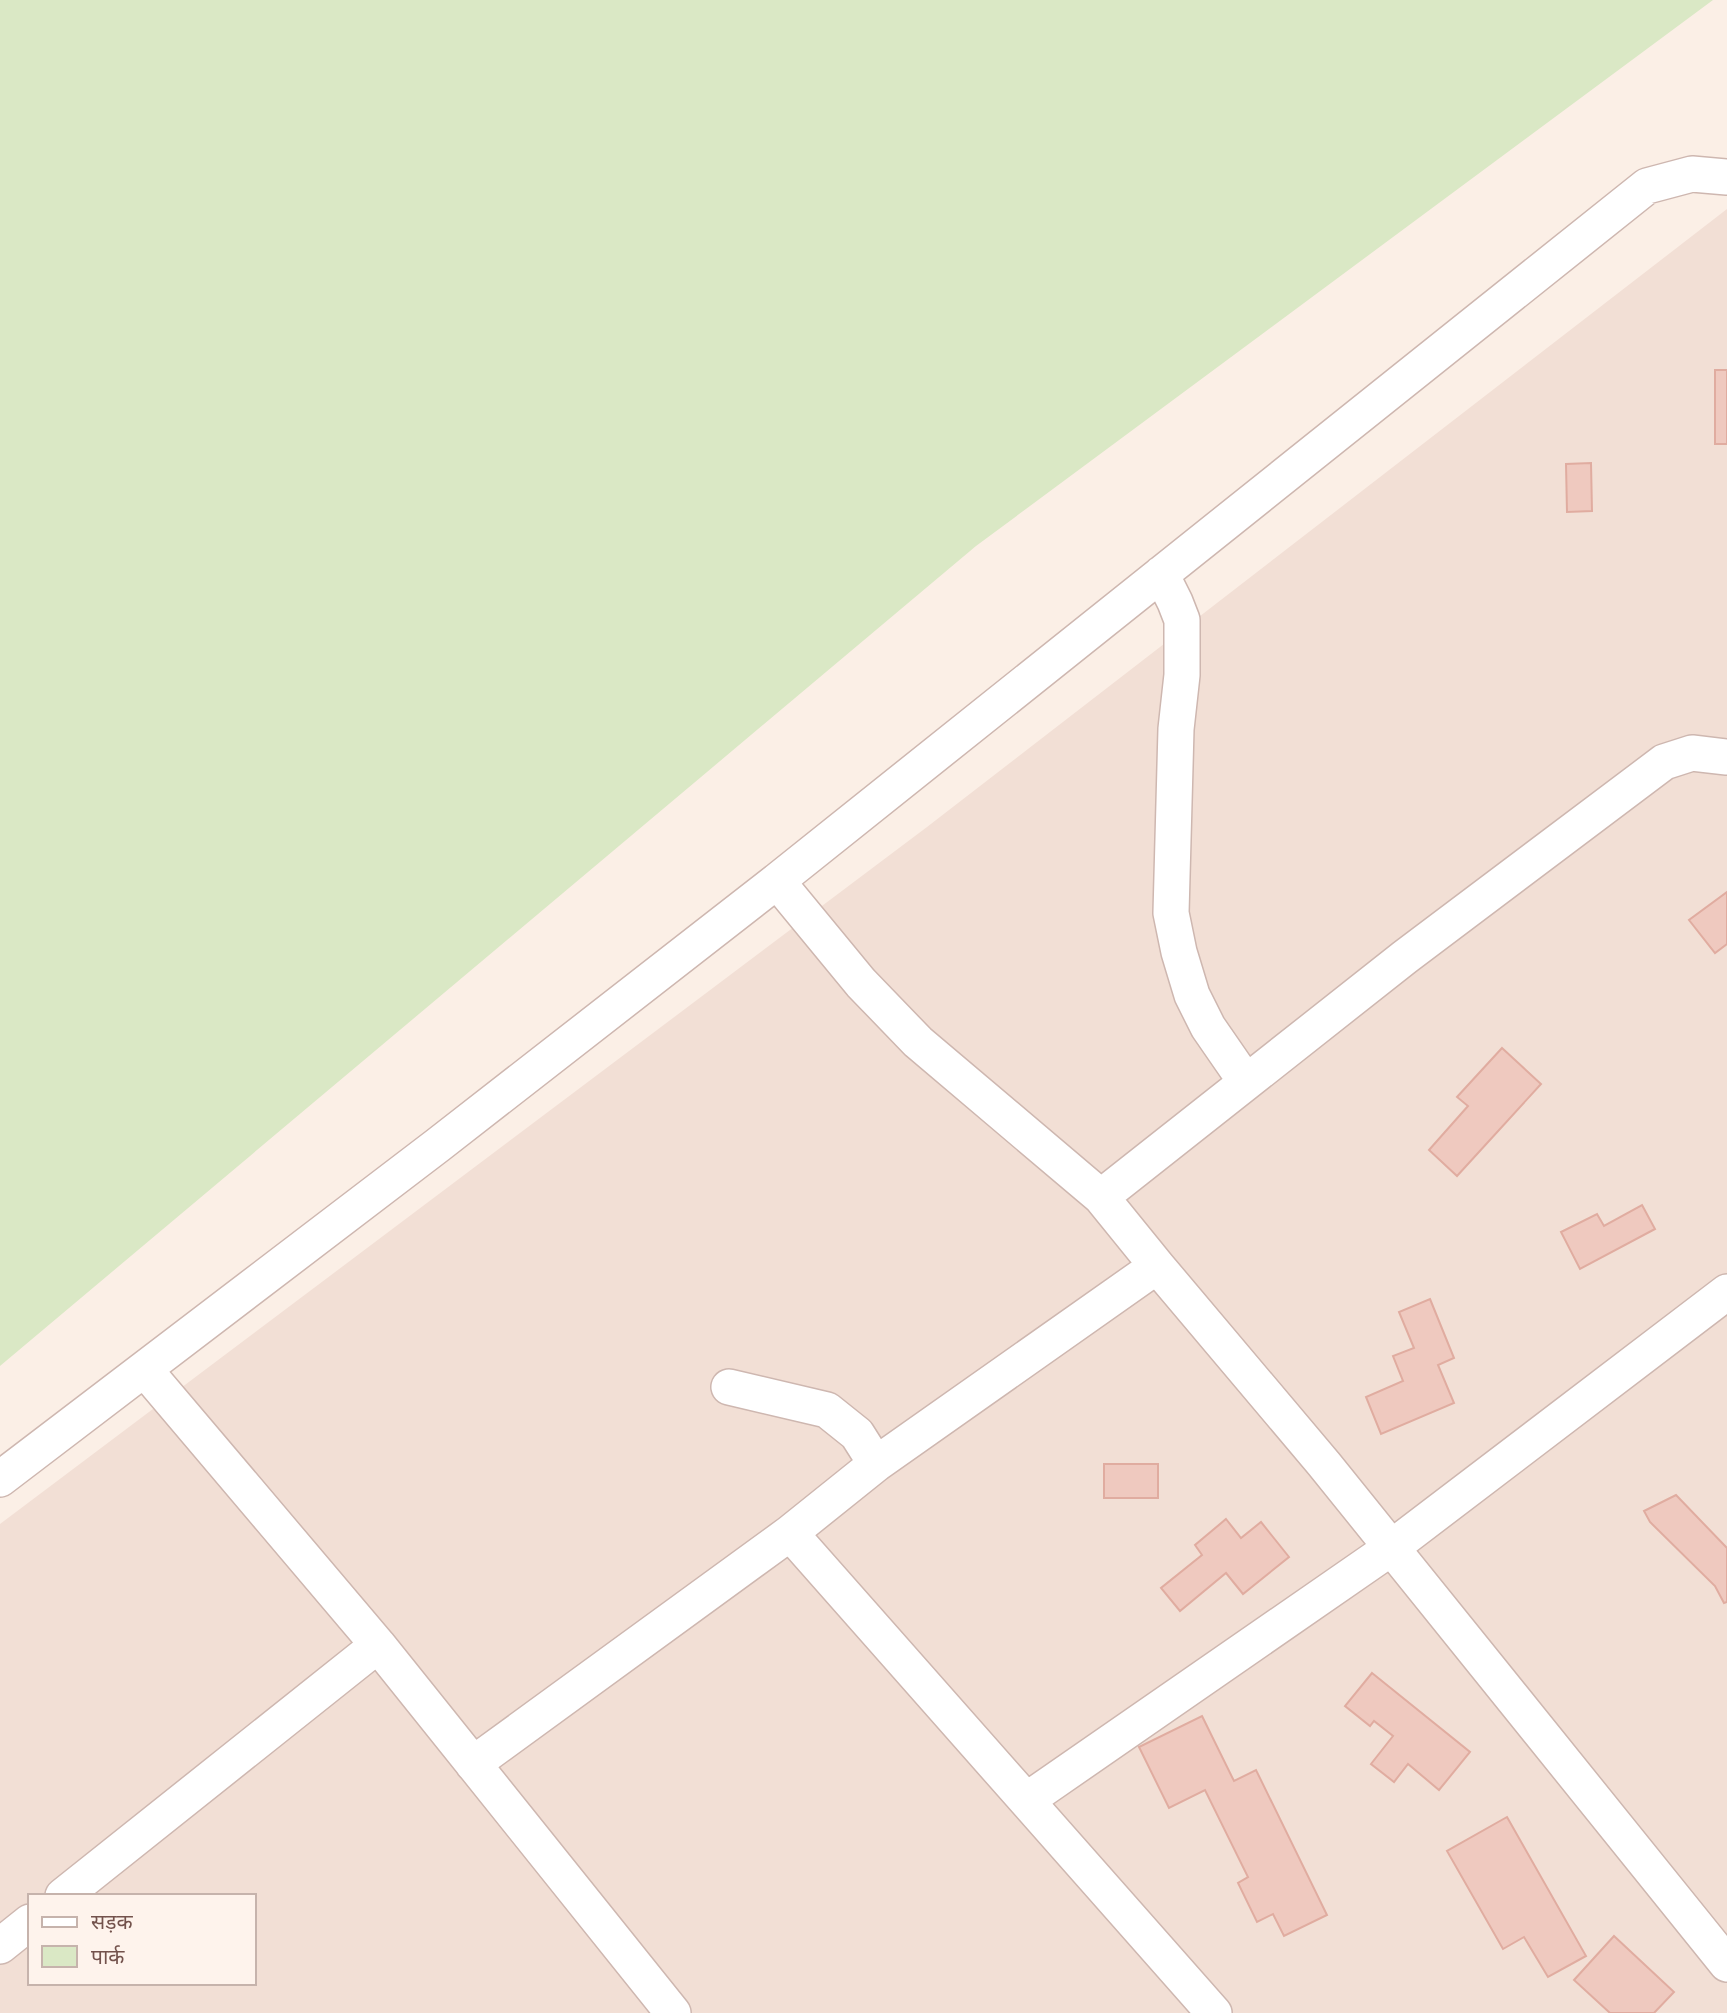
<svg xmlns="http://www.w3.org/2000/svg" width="1727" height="2013" viewBox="0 0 1727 2013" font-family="Arial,'Noto Sans Devanagari',sans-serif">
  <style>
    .residential { fill: #f2dfd5; fill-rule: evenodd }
    .green { fill: #dae8c5 }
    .building { fill: #efc9bf; stroke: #e0aca0; stroke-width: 2 }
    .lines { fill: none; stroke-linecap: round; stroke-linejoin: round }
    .street-casing { stroke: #ceb7b0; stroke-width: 38 }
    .street { stroke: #fff; stroke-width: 35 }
  </style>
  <rect width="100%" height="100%" fill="#fbefe6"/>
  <path class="residential" d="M1727,209V2013H0V1524L927,827ZM30,1896H254V1983H30Z"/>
  <path class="green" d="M0,0H1713L976,546L0,1366Z"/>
  <path class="building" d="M1715,370H1727V444H1715Z
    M1591,463L1592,511L1567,512L1566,464Z
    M1727,892V944L1715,953L1689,920Z
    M1502,1048L1541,1084L1457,1176L1429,1150L1468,1106L1457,1097Z
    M1642,1205L1655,1229L1580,1269L1561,1232L1597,1214L1604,1226Z
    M1430,1299L1454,1358L1438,1365L1454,1403L1381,1434L1366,1397L1403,1381L1393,1356L1414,1348L1399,1312Z
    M1104,1464H1158V1498H1104Z
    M1676,1495L1727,1548V1602L1724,1603L1715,1586L1650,1522L1644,1511Z
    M1226,1519L1241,1538L1261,1522L1289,1557L1243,1594L1226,1573L1180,1611L1161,1588L1202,1555L1195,1545Z
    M1372,1673L1470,1752L1439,1790L1408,1764L1394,1782L1371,1764L1393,1736L1374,1721L1370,1726L1345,1706Z
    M1202,1716L1234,1781L1256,1770L1327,1915L1284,1936L1273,1914L1257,1922L1238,1883L1248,1877L1205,1790L1169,1808L1139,1747Z
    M1507,1817L1586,1956L1548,1977L1524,1937L1503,1949L1447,1851Z
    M1614,1936L1674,1992L1654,2013H1610L1574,1980Z"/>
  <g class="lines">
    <g class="street-casing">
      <path id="street" d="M1161,574L1175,602L1182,620V675L1176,729L1171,913L1179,952L1192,995L1208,1027L1246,1082
        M1101,1197L1405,957L1664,762L1692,753L1727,757
        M1157,1266L1101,1197L918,1042L861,983L777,881L1647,186L1692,174L1727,177
        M145,1370L378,1645L673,2013
        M729,1387L827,1410L857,1434L876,1464L1157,1266L1324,1464L1727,1964
        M0,1479L438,1145L777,881
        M790,1533L876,1464
        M473,1764L790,1533L1214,2013
        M1027,1800L1391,1548L1727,1292
        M63,1896L378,1645
        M0,1946L30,1922"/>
    </g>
    <use href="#street" class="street"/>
  </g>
  <rect x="28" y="1894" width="228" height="91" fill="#fef3ec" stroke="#c6b3ac" stroke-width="2"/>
  <rect x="42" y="1917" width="35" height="10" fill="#ffffff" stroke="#c6b3ac" stroke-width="2"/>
  <text x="91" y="1929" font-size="21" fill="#73524c">सड़क</text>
  <rect x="42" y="1946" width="35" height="21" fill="#dae8c5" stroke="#c6b3ac" stroke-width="2"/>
  <text x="91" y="1964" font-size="21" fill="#73524c">पार्क</text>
</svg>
